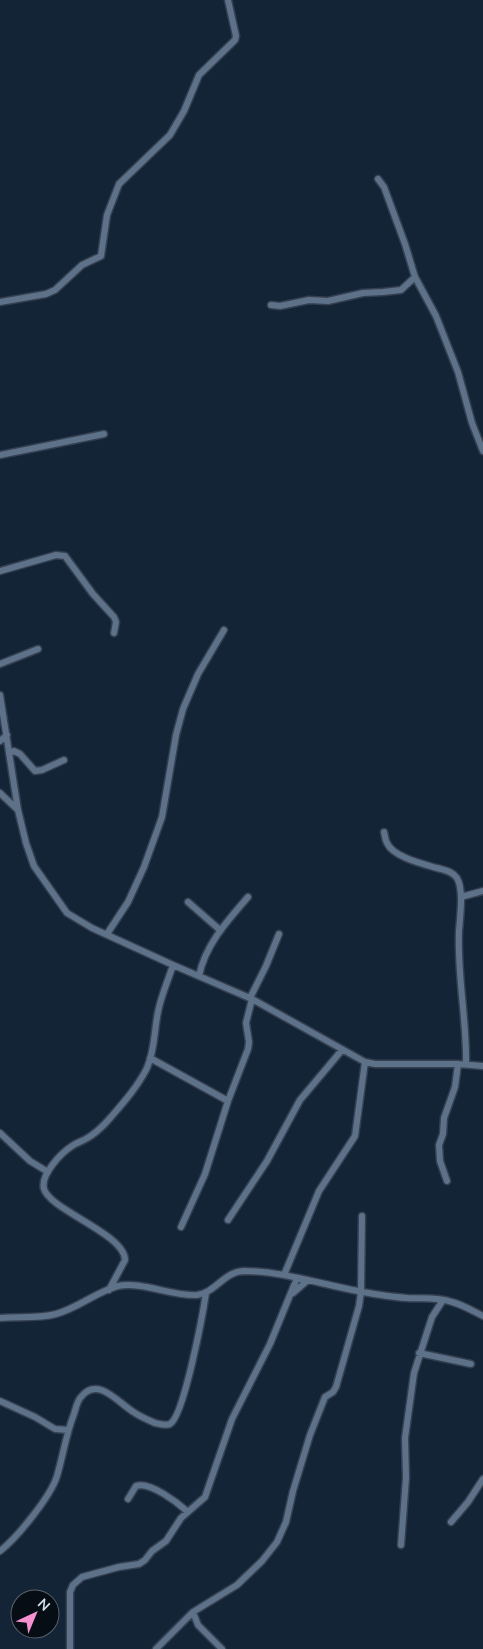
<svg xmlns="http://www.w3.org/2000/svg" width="483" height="1649" viewBox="0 0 483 1649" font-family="Mulish,sans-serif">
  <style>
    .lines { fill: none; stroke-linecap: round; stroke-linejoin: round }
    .minor-casing { stroke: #343f50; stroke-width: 9 }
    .minor { stroke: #5d7188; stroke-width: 6 }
  </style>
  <rect width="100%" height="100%" fill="#132437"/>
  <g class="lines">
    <g class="minor-casing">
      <path id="minor" d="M378,179L384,187L405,244L415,277L436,316L458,372L472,423L483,451
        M0,302L46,294L55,290L82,265L101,256L107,215L119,184L170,135L184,111L199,75L235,40L236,36L228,0
        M271,305L280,306L309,300L328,301L363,293L383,292L401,290L415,277
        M0,455L104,434
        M0,571L56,555L65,556L93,594L114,617L116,622L114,633
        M0,664L38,649
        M0,695L18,810L26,843L34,866L67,913L92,928L173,965L252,999L365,1062L375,1064H458L483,1066
        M0,741L7,735
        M10,753L14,751L20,754L35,771L42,770L64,760
        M0,793L18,810
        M384,832C385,835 385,840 387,843C393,857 423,864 437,868C444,870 452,871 457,878C464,890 460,917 459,931C457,976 467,1020 466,1064
        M461,897L483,891
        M188,902L220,930
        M107,934L128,902L144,867L162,817L176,735L183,709L198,674L224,630
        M199,976C205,945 228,920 248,897
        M250,998L266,966L279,934
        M150,1058L228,1101
        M0,1133L30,1161L48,1172
        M447,1181L440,1161L439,1145L443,1134L444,1118L455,1087L458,1064
        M228,1220L267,1161L300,1100L342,1050
        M181,1227L205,1174L228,1101L248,1049L249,1042L246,1023L252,999
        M284,1275L319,1191L355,1136L365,1062
        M109,1290L125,1260C125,1234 50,1210 44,1189C40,1175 61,1153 72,1146C78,1142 86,1140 92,1135C99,1130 105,1124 111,1117C124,1102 138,1086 147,1068C155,1050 154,1031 158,1012C161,996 168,981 173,965
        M293,1293L308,1280
        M0,1318C19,1316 38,1319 56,1314C78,1308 96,1292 118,1286C142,1281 173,1297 197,1295C215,1293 224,1272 243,1271C282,1271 320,1284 358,1291C374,1294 391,1297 407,1298C422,1299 438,1297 452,1302C463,1305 473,1311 483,1316
        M419,1353L471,1364
        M0,1401L35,1417L55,1429L68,1430
        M128,1499L136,1486C150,1481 178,1503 188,1512
        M451,1522L468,1502L483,1479
        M401,1545L406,1478L405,1438L414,1373L432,1317L443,1300
        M0,1551C17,1538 51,1496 57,1476C63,1456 66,1434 74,1414C76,1408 77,1401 81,1397C98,1375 119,1404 135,1413C141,1417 148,1420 155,1423C160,1424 166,1426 170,1424C184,1416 203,1313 206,1293
        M193,1612L198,1625L222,1649
        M70,1649V1592L73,1585L82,1577L119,1567L139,1564L145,1560L152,1551L166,1541L181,1518L205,1497L232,1419L270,1344L297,1278
        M156,1649L193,1612L237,1585L262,1561L277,1542L286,1522L293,1491L310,1435L325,1397L333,1392L336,1387L359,1306L361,1292L362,1216"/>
    </g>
    <use href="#minor" class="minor"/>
  </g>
  <g transform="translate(35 1614) rotate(44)"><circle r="24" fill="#060d15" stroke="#59616c"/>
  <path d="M0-4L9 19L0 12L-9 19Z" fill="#f690d0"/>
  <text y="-8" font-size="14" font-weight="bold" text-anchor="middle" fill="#d5e0ee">N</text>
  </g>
</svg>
